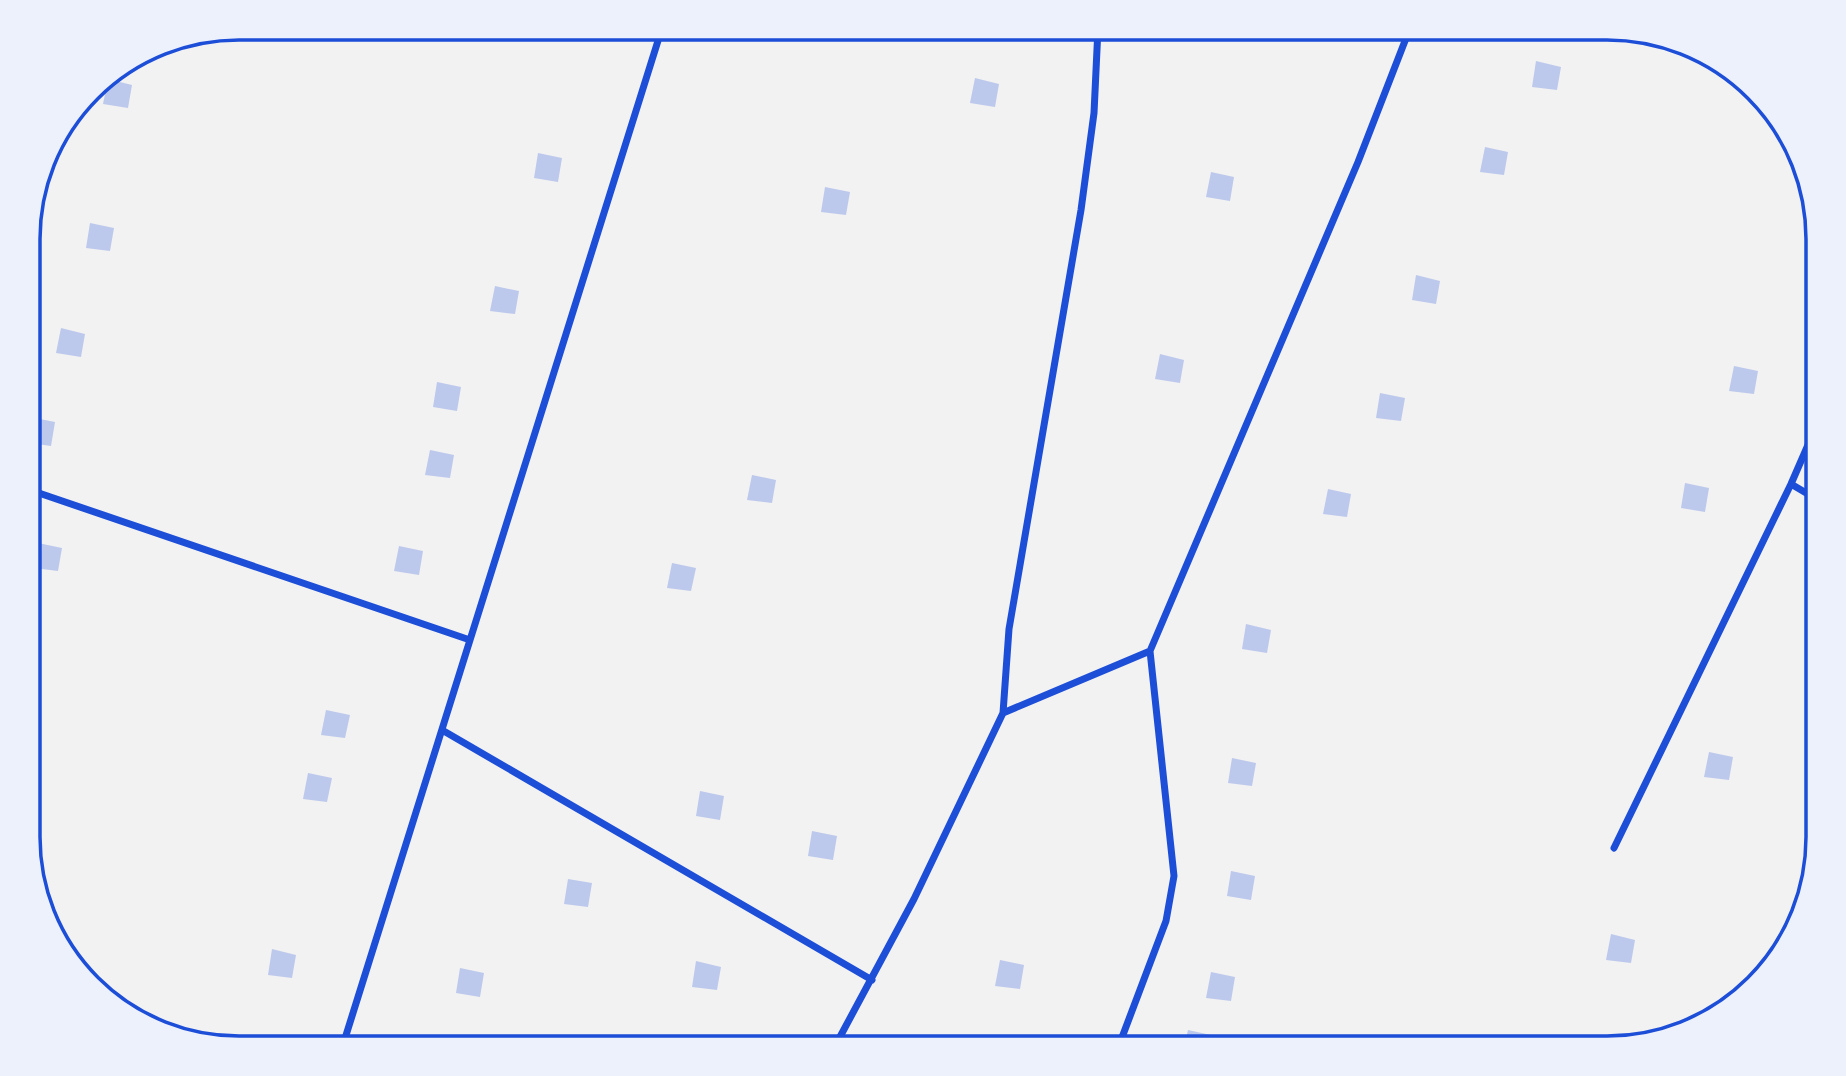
<svg xmlns="http://www.w3.org/2000/svg" width="1846" height="1076" viewBox="0 0 1846 1076" font-family="Rubik,sans-serif">
  <style>
    .building { fill: #bdc9ec }
    .lines { fill: none; stroke-linecap: round; stroke-linejoin: round }
    .minor { stroke: #1d4ed8; stroke-width: 7 }
    .rim { fill: none; stroke: #1d4ed8; stroke-width: 3.5 }
  </style>
  <rect width="100%" height="100%" fill="#f2f2f2"/>
  <path class="building" d="M1536,61L1561,67L1557,90L1532,87Z
    M975,78L999,84L995,107L970,103Z
    M108,79L132,85L128,108L103,104Z
    M1485,147L1508,152L1504,175L1480,172Z
    M538,153L562,158L558,182L534,178Z
    M1211,172L1234,177L1230,201L1206,197Z
    M825,187L850,192L846,215L821,212Z
    M90,223L114,228L110,251L86,248Z
    M1416,275L1440,281L1436,304L1412,300Z
    M495,286L519,291L515,314L490,311Z
    M61,328L85,334L81,357L56,353Z
    M1160,354L1184,360L1180,383L1155,379Z
    M1734,366L1758,371L1754,394L1729,391Z
    M437,382L461,387L457,411L433,407Z
    M1380,393L1405,398L1401,421L1376,418Z
    M30,417L55,422L51,446L30,443Z
    M430,450L454,455L450,478L425,475Z
    M752,475L776,480L772,503L747,500Z
    M1685,483L1709,488L1705,512L1681,508Z
    M1328,489L1351,494L1347,517L1323,514Z
    M38,543L62,548L58,571L34,568Z
    M399,546L423,551L419,575L394,571Z
    M672,563L696,568L691,591L667,588Z
    M1246,624L1271,630L1267,653L1242,649Z
    M326,710L350,715L345,738L321,735Z
    M1709,752L1733,757L1729,780L1704,777Z
    M1232,758L1256,763L1252,786L1228,783Z
    M308,773L332,778L327,802L303,799Z
    M700,791L724,796L720,820L696,816Z
    M812,831L837,836L833,860L808,856Z
    M1231,871L1255,876L1251,900L1227,896Z
    M568,879L592,883L588,907L564,904Z
    M1611,934L1635,940L1631,963L1606,960Z
    M272,949L296,955L292,978L268,975Z
    M1000,960L1024,965L1020,989L995,986Z
    M696,961L721,967L717,990L692,987Z
    M460,968L484,973L480,997L456,993Z
    M1211,972L1235,977L1231,1001L1206,998Z
    M1188,1030L1211,1035L1209,1048H1184Z"/>
  <g class="lines">
    <path class="minor" d="M1791,484L1818,500
      M30,490L470,640
      M1003,713L1150,651
      M442,730L872,980
      M1614,848L1791,484L1818,422
      M342,1048L662,28
      M834,1048L914,899L1003,713L1009,629L1081,210L1094,113L1098,28
      M1118,1048L1166,921L1174,876L1150,651L1358,162L1410,28"/>
  </g>
  <path d="M0 0H1846V1076H0ZM239 40H1607A199 199 0 0 1 1806 239V837A199 199 0 0 1 1607 1036H239A199 199 0 0 1 40 837V239A199 199 0 0 1 239 40Z" fill="#edf1fc" fill-rule="evenodd"/>
  <path class="rim" d="M239 40H1607A199 199 0 0 1 1806 239V837A199 199 0 0 1 1607 1036H239A199 199 0 0 1 40 837V239A199 199 0 0 1 239 40Z"/>
</svg>
